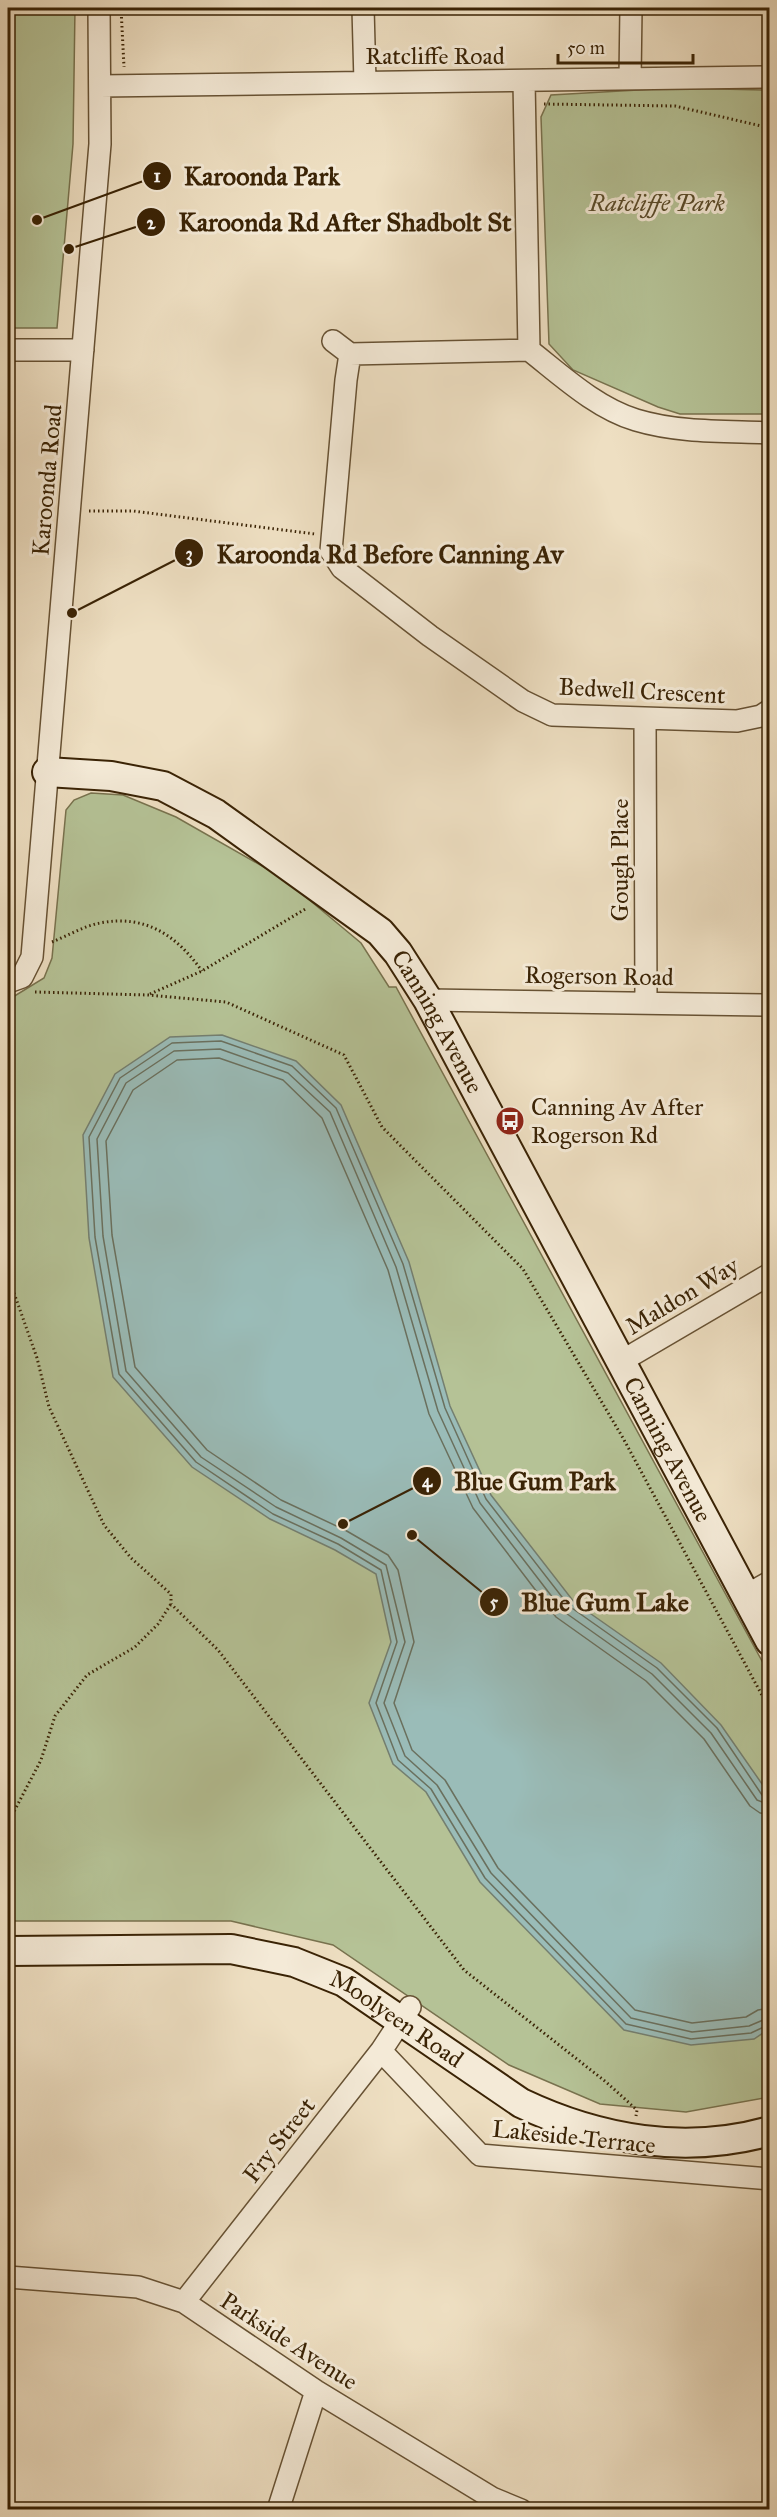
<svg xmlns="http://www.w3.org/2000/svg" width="777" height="2517" viewBox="0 0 777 2517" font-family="'IM FELL Great Primer',serif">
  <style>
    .green { fill: #b5c296; stroke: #78724e; stroke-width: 1.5 }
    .water { fill: #9abcb8; stroke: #747f70; stroke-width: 1.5 }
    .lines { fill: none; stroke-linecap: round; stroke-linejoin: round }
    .shore { stroke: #6a705e; stroke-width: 1.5 }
    .street-casing { stroke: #675234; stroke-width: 24 }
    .secondary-casing { stroke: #3a2305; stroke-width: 32 }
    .path { stroke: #3a2305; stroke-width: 3; stroke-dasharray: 1.5 3; stroke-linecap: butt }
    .street { stroke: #f4ead7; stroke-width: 21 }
    .secondary { stroke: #f4ead7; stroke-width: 28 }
    .labels { text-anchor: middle; stroke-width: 6; stroke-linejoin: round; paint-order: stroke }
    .street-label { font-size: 24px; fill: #3a2305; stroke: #f4ead7 }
    .park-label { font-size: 24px; font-style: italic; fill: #594b29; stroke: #f4ead7 }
    .poi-label { font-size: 24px; fill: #3a2305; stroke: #f4ead7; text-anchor: start }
    .leader { fill: none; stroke: #3a2305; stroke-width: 2 }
    .callout-dot { fill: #3a2305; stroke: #f4ead7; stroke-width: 2 }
    .mark-label { font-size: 18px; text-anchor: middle; font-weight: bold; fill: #fff }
    .callout-label { font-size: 26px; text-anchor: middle; font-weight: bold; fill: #3a2305; stroke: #f4ead7; stroke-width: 6; stroke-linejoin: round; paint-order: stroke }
  </style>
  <rect width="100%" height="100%" fill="#eedfc2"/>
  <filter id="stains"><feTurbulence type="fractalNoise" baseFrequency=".00333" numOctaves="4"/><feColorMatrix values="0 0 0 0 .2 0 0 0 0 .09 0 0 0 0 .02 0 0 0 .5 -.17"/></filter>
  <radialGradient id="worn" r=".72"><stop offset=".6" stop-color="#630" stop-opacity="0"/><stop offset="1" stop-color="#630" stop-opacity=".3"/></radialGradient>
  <path class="green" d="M8,8H75L73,144L57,328H8Z
    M673,88L769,90V414H680L658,407L573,370L549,344L541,117L551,95Z
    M91,793L123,795L176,817L283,878L361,943L389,987H396L769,1674V2097L686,2112L600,2104L509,2065L333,1945L231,1921H8V1000L44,978L52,958L66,810L74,800Z"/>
  <path class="water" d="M222,1035L296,1061L341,1105L409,1262L450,1406L491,1495L574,1602L661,1663L721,1725L769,1794V2029L754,2039L691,2045L624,2030L480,1882L426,1792L393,1764L369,1703L391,1642L376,1574L335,1550L270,1519L192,1467L113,1377L89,1238L83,1135L115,1074L170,1037Z"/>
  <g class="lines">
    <path class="shore" d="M770,1797L762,1795L717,1728L657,1668L569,1606L486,1499L445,1408L403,1264L336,1108L292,1066L221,1041L172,1043L120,1078L89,1137L95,1237L119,1374L196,1462L273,1514L338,1544L381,1570L397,1642L376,1703L398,1760L431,1789L485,1878L626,2024L691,2039L751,2033L770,2024
      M770,1805L757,1800L711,1733L652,1674L563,1611L480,1503L438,1411L396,1267L330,1112L288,1073L220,1049L174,1051L126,1083L97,1139L103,1236L126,1371L201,1457L276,1507L341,1538L386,1565L405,1642L384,1703L405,1756L437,1785L491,1873L631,2018L692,2032L749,2026L770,2017
      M770,1814L760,1813L750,1806L704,1739L646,1681L556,1617L473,1508L429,1414L388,1270L322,1118L283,1080L219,1058L177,1060L133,1090L106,1141L112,1235L135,1367L207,1450L281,1500L345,1530L388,1555L398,1570L414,1642L394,1703L412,1750L445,1780L498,1868L635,2010L692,2023L746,2017L758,2010L770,2008"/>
    <g class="street-casing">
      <path id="street" d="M363,8L365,82
        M630,79L631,8
        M524,81L529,350C561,375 596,408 636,420C679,433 726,431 770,433
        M100,86L770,77
        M333,341L350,354
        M8,350H83
        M529,350L350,354L346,380L331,551L342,568L430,636L523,701L552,715L737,721L761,716L770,710
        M645,719L646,1002
        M8,982L22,977L32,957L100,144L99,8
        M428,1000L770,1005
        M620,1362L770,1274
        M745,1596L770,1582
        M381,2051L480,2155L770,2179
        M8,2277L138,2287L184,2302L316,2391L492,2498L521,2510
        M184,2302L381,2051L410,2007
        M278,2510L316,2391"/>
    </g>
    <g class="secondary-casing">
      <g id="secondary">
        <path id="s1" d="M47,772L111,776L163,786L216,814L380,932L398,953L428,1000L770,1641"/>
        <path id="s2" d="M8,1951L231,1949L294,1962L344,1982L521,2103C599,2140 685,2155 770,2131"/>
      </g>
    </g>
    <path class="path" d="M121,8L124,67
      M544,104L675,106L770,128
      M89,511H133L315,534
      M52,942C67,936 84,926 100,923C146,914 177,936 202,971
      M35,992L148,995L226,1002L344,1055L382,1127L523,1269L623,1438L770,1710
      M150,994L202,971L307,908
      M8,1096L13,1000
      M8,1276L37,1358L49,1407L104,1525L131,1558L171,1594V1604L218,1650L464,1970L606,2082L637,2110L636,2116
      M8,1823L41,1760L55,1716L87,1675L135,1647L158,1624L171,1604"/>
    <use href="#street" class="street"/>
    <use href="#secondary" class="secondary"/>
  </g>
  <defs>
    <g id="bus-disc" transform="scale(1.5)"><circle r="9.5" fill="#8f2418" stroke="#f4ead7"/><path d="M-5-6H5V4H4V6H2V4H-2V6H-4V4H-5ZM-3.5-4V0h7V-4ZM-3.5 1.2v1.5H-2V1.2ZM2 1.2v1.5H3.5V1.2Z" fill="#fff"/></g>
  </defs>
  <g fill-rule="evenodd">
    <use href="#bus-disc" x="510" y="1121"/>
  </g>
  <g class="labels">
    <g class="street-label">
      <text x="435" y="64">Ratcliffe Road</text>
      <text transform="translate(47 480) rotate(-85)" y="8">Karoonda Road</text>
      <text transform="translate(642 691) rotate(3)" y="8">Bedwell Crescent</text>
      <text transform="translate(620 860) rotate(-90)" y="8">Gough Place</text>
      <text transform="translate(599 976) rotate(1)" y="8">Rogerson Road</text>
      <text dy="8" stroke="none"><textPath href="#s1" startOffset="486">Canning Avenue</textPath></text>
      <text transform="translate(682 1296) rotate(-31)" y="8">Maldon Way</text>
      <text dy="8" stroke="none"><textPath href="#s1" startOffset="972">Canning Avenue</textPath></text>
      <text dy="8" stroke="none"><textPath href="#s2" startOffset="405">Moolyeen Road</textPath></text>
      <text transform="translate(574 2137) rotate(6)" y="8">Lakeside Terrace</text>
      <text transform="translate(279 2140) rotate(-52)" y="8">Fry Street</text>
      <text transform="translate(289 2341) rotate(33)" y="8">Parkside Avenue</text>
    </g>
    <g class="park-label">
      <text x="657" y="211">Ratcliffe Park</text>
    </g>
    <g class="poi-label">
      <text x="531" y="1115">Canning Av After<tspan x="531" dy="28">Rogerson Rd</tspan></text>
    </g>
  </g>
  <path class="leader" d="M37 220L157 176M69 249L151 222M72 613L189 553M343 1524L427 1481M412 1535L494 1602"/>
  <g class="callout-dot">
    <circle cx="37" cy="220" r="6"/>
    <circle cx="69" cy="249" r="6"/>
    <circle cx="72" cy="613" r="6"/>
    <circle cx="343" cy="1524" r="6"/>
    <circle cx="412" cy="1535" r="6"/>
    <circle cx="157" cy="176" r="15"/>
    <circle cx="151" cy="222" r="15"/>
    <circle cx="189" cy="553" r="15"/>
    <circle cx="427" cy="1481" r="15"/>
    <circle cx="494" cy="1602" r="15"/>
  </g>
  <g class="mark-label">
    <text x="157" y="182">1</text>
    <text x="151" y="229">2</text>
    <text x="189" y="560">3</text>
    <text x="427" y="1487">4</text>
    <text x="494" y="1608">5</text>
  </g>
  <g class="callout-label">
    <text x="262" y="185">Karoonda Park</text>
    <text x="345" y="231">Karoonda Rd After Shadbolt St</text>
    <text x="390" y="563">Karoonda Rd Before Canning Av</text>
    <text x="535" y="1490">Blue Gum Park</text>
    <text x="605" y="1611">Blue Gum Lake</text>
  </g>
  <rect width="777" height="2517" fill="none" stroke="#eedfc2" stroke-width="30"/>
  <rect x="9" y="9" width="759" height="2499" fill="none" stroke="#3a2305" stroke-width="3"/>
  <rect x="15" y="15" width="747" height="2487" fill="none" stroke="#3a2305" stroke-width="1.5"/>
  <path d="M558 54v9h135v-9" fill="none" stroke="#3a2305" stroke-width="3"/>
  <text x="567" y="54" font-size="18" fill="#3a2305" stroke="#f4ead7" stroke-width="4.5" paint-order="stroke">50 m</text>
  <rect width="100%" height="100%" filter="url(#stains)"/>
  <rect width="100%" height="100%" fill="url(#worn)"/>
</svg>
